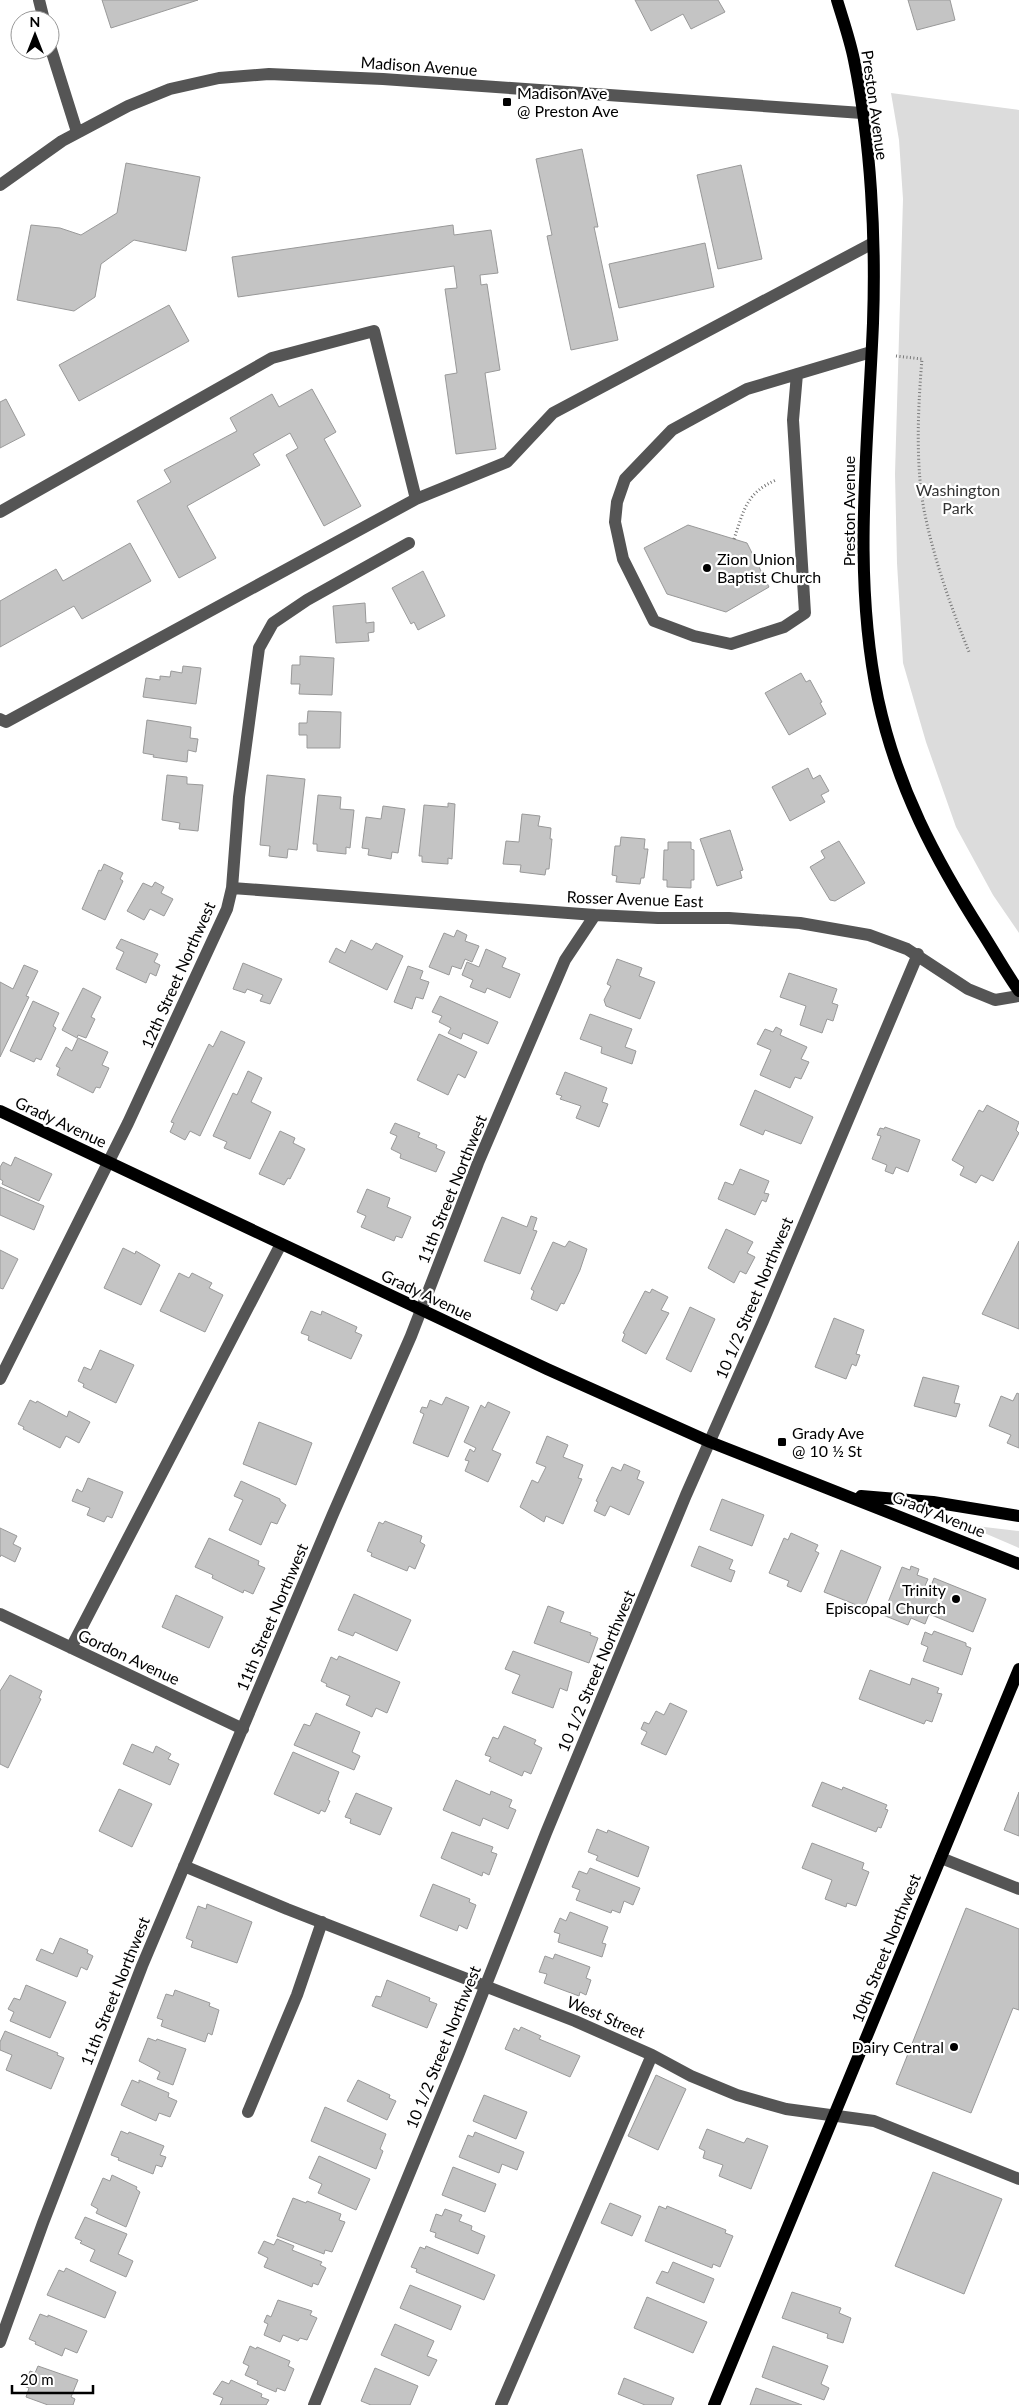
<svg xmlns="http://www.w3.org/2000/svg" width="1019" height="2405" viewBox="0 0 1019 2405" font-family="Lato,sans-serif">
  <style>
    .green { fill: #dcdcdc }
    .building { fill: #c4c4c4; stroke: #999 }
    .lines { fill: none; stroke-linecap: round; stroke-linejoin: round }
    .path { stroke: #777; stroke-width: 3; stroke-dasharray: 1 2.5; stroke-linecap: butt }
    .minor { stroke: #555; stroke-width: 12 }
    .major { stroke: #000; stroke-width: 12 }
    .poi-dot { fill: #000; stroke: #fff; stroke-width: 2 }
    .labels { text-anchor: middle; stroke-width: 4.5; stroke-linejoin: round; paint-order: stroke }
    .street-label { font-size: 16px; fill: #000; stroke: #fff }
    .poi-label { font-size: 16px; fill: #000; stroke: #fff; text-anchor: start }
    .park-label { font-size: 16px; fill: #333; stroke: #fff }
  </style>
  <rect width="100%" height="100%" fill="#fff"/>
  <path class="green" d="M891,93L1019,110V933L993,895L956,827L926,742L903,663L897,563L895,474L903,199L899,140Z
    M976,1526L1019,1531V1548L975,1529Z"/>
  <path class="building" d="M102,0H198L111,28Z
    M635,0H718L725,12L691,29L683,14L651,31Z
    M908,0H950L955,20L917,30Z
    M582,149L598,227H594L618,340L571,350L547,236L552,235L536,159Z
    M126,163L200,177L186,251L134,240L101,264L95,297L74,311L17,300L31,225L60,228L81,235L117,213Z
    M741,165L762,259L718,269L697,175Z
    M453,225L454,235L491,230L498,273L480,275L481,285L487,284L500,370L485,373L496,449L456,454L445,375L457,373L445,289L457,288L454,266L238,297L232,257Z
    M705,243L714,287L619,308L609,264Z
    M169,305L189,341L79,401L59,365Z
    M312,389L336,432L324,439L361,506L324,526L286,455L298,448L290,433L253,454L260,465L187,506L216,558L179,578L137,501L171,482L164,470L237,431L230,418L272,394L279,407Z
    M6,399L25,435L0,448V402Z
    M688,525L747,543L769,587L726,612L667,594L644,548Z
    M130,543L151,581L82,619L74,606L0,647V601L56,569L63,581Z
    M423,571L445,616L418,630L414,622L411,624L392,588Z
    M365,603L366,623L374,622V632L368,633L369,641L336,643L333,606Z
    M300,656L334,658L332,695L299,694L300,684H291L292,665H300Z
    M183,666L201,668L196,704L143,697L146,678L160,680V676L170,677L171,671L182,673Z
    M801,673L806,682L810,680L822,702L820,703L826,714L789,735L765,693Z
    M308,711L341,712L340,748H307V735H299V723H307Z
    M147,720L191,727L190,738L198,739L196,752L188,750L187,762L153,757L154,755L143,753Z
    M808,768L813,779L820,775L829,791L821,795L825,802L790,821L772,787Z
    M167,775L187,777V784L203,785L198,831L179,829L180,823L162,820Z
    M267,775L305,779L297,850L288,849L287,858L269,856L270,846L260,845Z
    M318,795L341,797L340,809L354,810L350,848L346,847V854L317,851V844H313Z
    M448,803L455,804L452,859L448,858V864L422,862V856H419L424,805L448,807Z
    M383,806L405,809L398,853L392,852L391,859L368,855L369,849L362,848L366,817L381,819Z
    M522,814L540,816L538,826L551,828L550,839H552L549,869H546L545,875L520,872L521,865L503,864L506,841L519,842Z
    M730,830L743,870L740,871L742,878L717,886L700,839Z
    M621,837L645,839L644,849H648L644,878H641L640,884L616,882L617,876L612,875L615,846H620Z
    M839,841L865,883L835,901L830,900L810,867L825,858L821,851Z
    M668,842H691V849L694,850V880H691V888L667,887V880H663L664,850H668Z
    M104,864L123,873L120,879L123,881L105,920L82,909L99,870L101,871Z
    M155,882L164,887L161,893L173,899L164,916L150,909L144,920L127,911L143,883L152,887Z
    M457,930L467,935L465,941L479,946L472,962L465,959L461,969L452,966L449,975L429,967L444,933L454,937Z
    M121,939L158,954L154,962L160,965L156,976L150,973L146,983L116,969L124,952L116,948Z
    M351,940L372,950L376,943L403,956L387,990L329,962L336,948L345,953Z
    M486,949L506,958L502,967L520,974L510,998L487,988L485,993L470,987L473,980L462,975L467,962L479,967Z
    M617,959L642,968L639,976L655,982L640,1019L606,1006L604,1000L611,986L607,984Z
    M243,963L282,979L270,1004L260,1001L263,995L247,989L245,993L233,989Z
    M24,965L38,971L26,996L29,997L0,1057V982L13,989Z
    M408,966L423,971L420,979L429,982L423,999L416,997L412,1009L394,1002Z
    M789,973L837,989L832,1003L838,1005L833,1021L827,1019L822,1033L800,1025L806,1006L780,997Z
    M83,988L101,997L91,1017L95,1019L86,1038L78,1035L77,1038L62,1030Z
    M440,996L498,1022L488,1044L463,1033L461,1039L448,1033L451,1028L439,1022L442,1016L432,1012Z
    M33,1001L59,1013L53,1026L56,1028L41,1060L36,1058L34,1062L10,1051Z
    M590,1014L632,1029L625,1047L636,1051L632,1064L601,1053L602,1047L580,1039Z
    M776,1027L782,1030L780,1035L807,1047L801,1059L809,1062L801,1079L795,1077L790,1088L760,1075L771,1050L757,1044L765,1029L773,1032Z
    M221,1031L245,1042L200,1136L190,1131L185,1140L170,1132L174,1123L171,1122L209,1044L213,1047Z
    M439,1034L477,1052L465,1078L458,1074L448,1095L417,1080Z
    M78,1038L108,1052L102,1065L109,1068L100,1088L96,1087L93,1093L57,1075L60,1068L56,1066L66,1047L72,1051Z
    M248,1071L262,1078L251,1102L271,1112L250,1159L224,1148L227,1142L213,1136L233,1093L237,1095Z
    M565,1072L607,1088L602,1102L608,1104L599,1127L576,1118L581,1106L560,1099L562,1096L556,1094Z
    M755,1090L813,1117L801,1144L765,1130L763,1135L740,1125Z
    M987,1105L1019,1122L1016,1130L1019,1133L993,1181L981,1175L976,1183L960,1175L964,1167L952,1160L979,1110L983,1112Z
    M395,1123L420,1133L418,1137L437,1145L436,1148L445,1152L436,1172L400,1158L401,1154L391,1149L397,1136L390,1133Z
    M885,1127L920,1140L908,1172L896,1167L893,1174L885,1171L887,1165L872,1159L881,1136L877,1135L880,1128L884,1129Z
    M280,1131L295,1138L293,1143L305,1149L290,1179L288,1178L284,1185L259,1174Z
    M15,1157L52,1174L39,1201L2,1184L3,1181L0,1179V1167L3,1162L11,1166Z
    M740,1169L769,1181L764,1193L769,1194L766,1202L762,1200L755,1215L718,1199L725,1182L733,1185Z
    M0,1187L44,1206L34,1230L0,1215Z
    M367,1189L390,1198L387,1207L411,1217L402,1238L396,1236L394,1241L361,1227L366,1216L357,1212Z
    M531,1216L537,1218L533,1230L537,1231L520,1274L484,1261L502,1217L527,1227Z
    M726,1229L753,1242L747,1253L755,1257L746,1274L740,1271L734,1283L708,1268Z
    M569,1241L587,1249L580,1270L564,1304L561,1303L557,1311L531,1299L534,1291L531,1289L553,1242L565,1247Z
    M1019,1241V1329L982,1314Z
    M123,1248L135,1254L136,1251L160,1265L141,1305L104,1288Z
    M0,1250L18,1259L3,1289L0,1288Z
    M179,1273L189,1278L192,1273L212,1283L209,1288L223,1295L205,1332L160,1311Z
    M652,1289L668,1297L661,1310L669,1313L646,1354L622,1341L625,1334L623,1333L645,1291L650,1293Z
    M690,1307L715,1319L691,1372L666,1359Z
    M311,1311L321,1315L322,1311L357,1327L355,1332L362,1335L351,1359L308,1340L309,1336L301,1333Z
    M834,1318L864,1330L856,1354L860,1355L856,1366L852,1364L846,1379L815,1367Z
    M100,1350L134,1365L116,1403L83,1387L84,1384L78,1381L84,1367L91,1370Z
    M923,1377L959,1386L954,1403L960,1404L956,1417L914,1406Z
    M1017,1393L1019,1394V1448L1007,1443L1011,1435L989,1426L1001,1396L1013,1401Z
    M446,1397L469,1407L448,1457L413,1443L424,1414L420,1412L422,1407L427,1408L430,1400L442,1405Z
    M30,1400L36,1403L37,1401L67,1417L69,1411L90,1422L79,1443L66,1436L60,1448L23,1429L24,1427L18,1424Z
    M488,1402L510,1412L492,1450L501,1454L488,1482L465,1471L469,1461L465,1460L470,1449L474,1452L476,1448L464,1442L481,1405L485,1408Z
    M259,1422L312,1443L296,1485L243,1464Z
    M547,1436L568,1445L563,1457L583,1465L578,1478L582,1479L563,1524L546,1516L544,1522L520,1507L532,1480L538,1483L546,1467L536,1463Z
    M624,1464L640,1471L637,1479L644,1482L629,1515L610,1506L605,1516L594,1511L598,1502L596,1501L612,1467L621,1471Z
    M88,1478L123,1492L112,1518L107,1516L104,1522L87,1515L90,1508L72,1501L77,1489L82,1492Z
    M241,1481L280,1499V1501L286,1505L277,1524L271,1522L261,1545L229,1530L243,1500L234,1496Z
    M722,1499L764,1515L752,1546L710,1530Z
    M385,1521L422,1536L420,1542L425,1545L415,1569L409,1566L407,1571L371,1556L372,1553L367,1551L379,1522L383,1524Z
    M0,1528L17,1536L13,1544L21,1548L15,1562L1,1555L0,1557Z
    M791,1533L818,1545L815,1551L819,1553L801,1592L787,1586L789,1581L769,1573L784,1538L788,1540Z
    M209,1538L259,1561L258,1565L265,1568L253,1594L244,1590L243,1593L212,1578L213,1575L195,1567Z
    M699,1546L733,1560L729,1569L735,1571L731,1582L691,1566Z
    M841,1550L881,1567L864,1608L824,1592Z
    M911,1566L919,1569L917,1575L928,1579L920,1597L926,1599L934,1578L986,1599L973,1632L929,1614L925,1624L911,1618L908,1625L883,1615L902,1567L910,1570Z
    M354,1594L411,1620L397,1651L355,1632L353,1636L338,1630Z
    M176,1595L223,1617L209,1648L162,1627Z
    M548,1606L564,1612L560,1622L591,1633L590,1635L598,1638L589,1663L534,1643Z
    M934,1631L966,1643V1646L971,1648L962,1675L923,1661L928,1647L921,1644L925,1632L932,1635Z
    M513,1651L572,1672L567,1691L560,1688L553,1708L512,1693L520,1675L505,1669Z
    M339,1656L400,1682L387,1713L376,1708L372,1717L346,1705L350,1696L326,1686L327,1684L321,1681L331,1657L337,1660Z
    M870,1670L910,1685L912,1678L939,1688L937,1693L942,1694L932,1722L926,1720L924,1724L859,1699Z
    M10,1675L42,1691L39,1698L41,1699L8,1768L0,1764V1691Z
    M670,1703L687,1711L666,1755L641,1744L647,1732L641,1729L644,1722L649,1724L656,1711L664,1715Z
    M316,1713L360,1732L352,1752L360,1756L354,1770L294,1745L304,1724L310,1726Z
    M504,1726L536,1740L534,1744L542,1748L531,1774L524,1771L522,1776L489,1761L491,1757L485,1755L493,1737L498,1739Z
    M132,1744L153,1753L156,1746L171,1754L168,1759L179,1764L170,1785L123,1764Z
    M293,1752L339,1772L328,1800L330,1801L325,1812L321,1810L319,1814L274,1794Z
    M456,1780L490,1795L491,1791L512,1800L509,1807L516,1810L508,1829L483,1818L480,1826L443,1810Z
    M822,1782L842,1790L843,1787L887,1805L885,1809L888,1810L881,1828L878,1827L876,1832L812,1806Z
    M119,1789L152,1804L132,1847L99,1831Z
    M1019,1792V1836L1004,1830Z
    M356,1793L392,1808L380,1835L350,1823L351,1819L345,1817Z
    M597,1829L607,1833L608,1830L649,1847L638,1877L596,1860L598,1856L588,1852Z
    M452,1832L493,1847L491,1852L497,1854L489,1875L483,1872L482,1876L441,1858Z
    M812,1843L864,1863L862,1869L869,1872L856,1906L847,1903L846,1907L825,1899L832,1880L802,1868Z
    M590,1868L640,1888L633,1905L624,1901L620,1913L612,1910L611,1913L576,1900L580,1890L572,1887L579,1871L587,1874Z
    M433,1884L470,1899L469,1902L476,1905L467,1929L459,1925L457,1931L420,1916Z
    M207,1904L252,1922L237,1963L191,1947L193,1941L186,1938L198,1906L206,1909Z
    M966,1908L1019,1929V2010L1013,2008L971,2113L896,2084Z
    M570,1912L608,1927L602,1943L606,1944L602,1957L558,1942L560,1934L554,1932L560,1918L566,1921Z
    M60,1938L88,1950L87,1953L93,1956L87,1970L81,1967L77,1977L36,1960L41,1949L53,1954Z
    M555,1954L590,1967L586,1978L591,1980L586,1995L580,1992L579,1996L544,1983L547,1974L539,1972L545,1956L553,1959Z
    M387,1980L430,1998L429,2001L437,2004L427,2028L372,2006L376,1996L381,1997Z
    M26,1985L66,2002L50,2038L10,2021L14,2012L8,2009L14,1998L20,2000Z
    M175,1990L210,2003L209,2006L219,2010L212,2035L208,2033L205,2042L161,2026L163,2020L157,2018L166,1994L173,1996Z
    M521,2027L541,2036L539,2039L580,2056L570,2077L505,2049L514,2028L519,2031Z
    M5,2031L58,2053L57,2055L64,2058L51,2089L6,2070L12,2055L0,2050V2042Z
    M148,2038L156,2041L157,2039L186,2049L173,2085L157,2079L160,2072L139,2061Z
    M656,2075L686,2089L658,2150L628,2136Z
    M132,2080L139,2083V2080L169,2093L168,2097L177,2101L170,2117L159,2113L156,2121L121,2105Z
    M358,2080L390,2095L389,2098L396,2101L387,2120L347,2101Z
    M484,2095L527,2112L516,2139L473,2121Z
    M325,2107L386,2134L380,2149L383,2151L376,2169L311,2141Z
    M707,2129L744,2143L747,2138L768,2146L751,2189L719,2176L723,2165L703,2158L705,2151L699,2148Z
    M121,2131L128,2134L129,2132L164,2146L160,2155L166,2157L162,2167L156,2165L153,2174L118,2160L119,2158L111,2155Z
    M475,2132L524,2152L517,2170L502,2164L499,2173L459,2157L468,2135L473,2137Z
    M319,2156L370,2179L356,2210L318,2193L322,2184L309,2178Z
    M453,2167L496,2184L485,2212L442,2195Z
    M933,2172L1002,2199L964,2294L895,2266Z
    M112,2175L137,2187L136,2189L140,2192L126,2227L96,2213L98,2209L91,2205L103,2178L110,2181Z
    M293,2198L306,2203L307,2201L341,2214L339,2220L345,2222L332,2252L325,2250L324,2254L277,2236Z
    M610,2203L641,2216L632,2236L601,2223Z
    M659,2206L666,2209L667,2206L726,2230L725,2233L733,2236L720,2267L713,2264L712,2268L645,2241Z
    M445,2209L462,2215L459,2221L472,2226L471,2230L485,2236L478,2254L435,2237L436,2233L430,2231L436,2214L442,2216Z
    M85,2217L127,2234L118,2254L133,2261L126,2277L90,2261L95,2250L80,2243L82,2241L75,2238Z
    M277,2239L294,2246L292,2250L322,2262L320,2265L326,2268L318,2285L313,2283L312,2287L264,2267L268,2258L258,2253L264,2241L274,2245Z
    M426,2246L495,2275L484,2300L416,2272L417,2269L411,2267L420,2247L425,2249Z
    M673,2262L714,2279L704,2303L656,2283L662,2271L668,2273Z
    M66,2268L116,2292L105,2318L47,2295L59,2270L64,2272Z
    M410,2285L461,2306L451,2330L400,2308Z
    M792,2292L841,2308L839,2313L851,2318L843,2343L827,2338L828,2334L782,2318Z
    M647,2297L707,2322L693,2353L634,2328Z
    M278,2300L312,2311L310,2315L317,2318L307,2340L300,2338L298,2341L283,2335L280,2342L264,2335L268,2324L264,2322L267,2315L271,2317Z
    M40,2314L48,2317V2315L87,2331L77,2353L65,2348L62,2356L35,2344L36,2342L29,2339Z
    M395,2324L434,2341L427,2356L437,2360L429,2376L381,2355Z
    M250,2346L256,2349L257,2347L290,2361L288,2366L294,2369L285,2391L277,2388L276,2392L257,2384L258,2381L245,2375L249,2366L243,2363Z
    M773,2346L828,2366L821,2384L829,2388L824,2400L762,2377Z
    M38,2366L78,2380L71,2397L75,2399L73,2405H48L26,2397L29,2388L24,2386L30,2371L35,2373Z
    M375,2368L418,2386L410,2405H371L361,2401Z
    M624,2378L674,2398L671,2405H645L618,2394Z
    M231,2380L262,2394L261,2397L269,2400L266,2405H220L223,2398L213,2394L222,2381L229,2384Z
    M756,2388L802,2405H750Z"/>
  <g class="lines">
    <path class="path" d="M896,356L922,359C918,407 915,467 925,515C935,562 951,607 969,652
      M734,539C744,510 746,493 776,480"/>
    <path class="minor" d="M39,0L44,20
      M50,46L77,132
      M0,185L62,141L128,106L170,89L219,78L269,74L383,79L862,113
      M797,374L793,420L805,613L784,627L731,644L694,636L654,621L623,559L615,522L617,502L625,479L672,430L747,389L871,352
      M0,512L272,358L374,331L416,499
      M0,719L6,722L416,499L507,462L553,413L873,243
      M232,888L595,915L658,918H729L800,923L869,935L907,949L968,989L995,1000L1019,996
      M0,1379L128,1123L227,909L232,888L239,797L259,648L273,623L307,600L409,543
      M0,1614L243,1729
      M71,1648L281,1244
      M941,1858L1019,1889
      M184,1866L287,1909L575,2021L652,2055L691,2076L737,2095L786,2109L874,2121L1019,2179
      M248,2112L297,1995L322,1922
      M0,2342L43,2223L142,1966L333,1514L411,1336L478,1163L565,960L595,915
      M314,2405L459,2053L546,1833L686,1495L763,1321L918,954
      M501,2405L652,2055"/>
    <path class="major" d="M837,0C843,20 850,40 854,60C871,142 876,239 873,323C868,448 852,575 878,699C897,787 935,859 983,934C995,953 1006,973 1019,991
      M0,1111L547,1369L710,1442L1019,1564
      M861,1496L933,1502L1019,1516
      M714,2405L1019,1669"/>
  </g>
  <g class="poi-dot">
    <rect x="502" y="97" width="10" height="10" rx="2.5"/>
    <circle cx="707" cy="568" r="5"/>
    <rect x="777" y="1437" width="10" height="10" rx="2.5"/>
    <circle cx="956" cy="1599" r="5"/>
    <circle cx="954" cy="2047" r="5"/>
  </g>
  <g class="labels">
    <g class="street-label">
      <text transform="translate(419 66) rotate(4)" y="6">Madison Avenue</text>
      <text transform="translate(875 105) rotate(82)" y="6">Preston Avenue</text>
      <text transform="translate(849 511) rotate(-90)" y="6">Preston Avenue</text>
      <text transform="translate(635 899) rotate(2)" y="6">Rosser Avenue East</text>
      <text transform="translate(178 975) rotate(-66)" y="6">12th Street Northwest</text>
      <text transform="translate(61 1122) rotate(25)" y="6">Grady Avenue</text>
      <text transform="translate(452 1189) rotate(-68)" y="6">11th Street Northwest</text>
      <text transform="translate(427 1295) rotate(25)" y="6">Grady Avenue</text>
      <text transform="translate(754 1298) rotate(-67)" y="6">10 1/2 Street Northwest</text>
      <text transform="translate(939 1514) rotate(22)" y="6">Grady Avenue</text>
      <text transform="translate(272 1617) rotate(-67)" y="6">11th Street Northwest</text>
      <text transform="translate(129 1657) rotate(25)" y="6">Gordon Avenue</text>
      <text transform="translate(596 1671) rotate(-67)" y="6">10 1/2 Street Northwest</text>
      <text transform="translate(886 1948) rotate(-68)" y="6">10th Street Northwest</text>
      <text transform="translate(115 1991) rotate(-68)" y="6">11th Street Northwest</text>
      <text transform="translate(606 2017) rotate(23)" y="6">West Street</text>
      <text transform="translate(443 2047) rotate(-68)" y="6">10 1/2 Street Northwest</text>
    </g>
    <g class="poi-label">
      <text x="517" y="99">Madison Ave<tspan x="517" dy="18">@ Preston Ave</tspan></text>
      <text x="717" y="565">Zion Union<tspan x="717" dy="18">Baptist Church</tspan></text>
      <text x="792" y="1439">Grady Ave<tspan x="792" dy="18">@ 10 ½ St</tspan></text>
      <text x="946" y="1596" text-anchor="end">Trinity<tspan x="946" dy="18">Episcopal Church</tspan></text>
      <text x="944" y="2053" text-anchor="end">Dairy Central</text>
    </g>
    <g class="park-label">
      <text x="958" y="496">Washington<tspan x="958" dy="18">Park</tspan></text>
    </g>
  </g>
  <g transform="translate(35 35)"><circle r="24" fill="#ffffff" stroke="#999999"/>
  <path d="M0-4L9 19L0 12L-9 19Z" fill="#000000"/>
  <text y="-8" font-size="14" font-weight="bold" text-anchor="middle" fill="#000000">N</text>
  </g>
  <path d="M12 2385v8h81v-8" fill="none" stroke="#000000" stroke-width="2.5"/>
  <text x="20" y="2385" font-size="15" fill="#000000" stroke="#ffffff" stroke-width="4" paint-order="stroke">20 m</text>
</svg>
